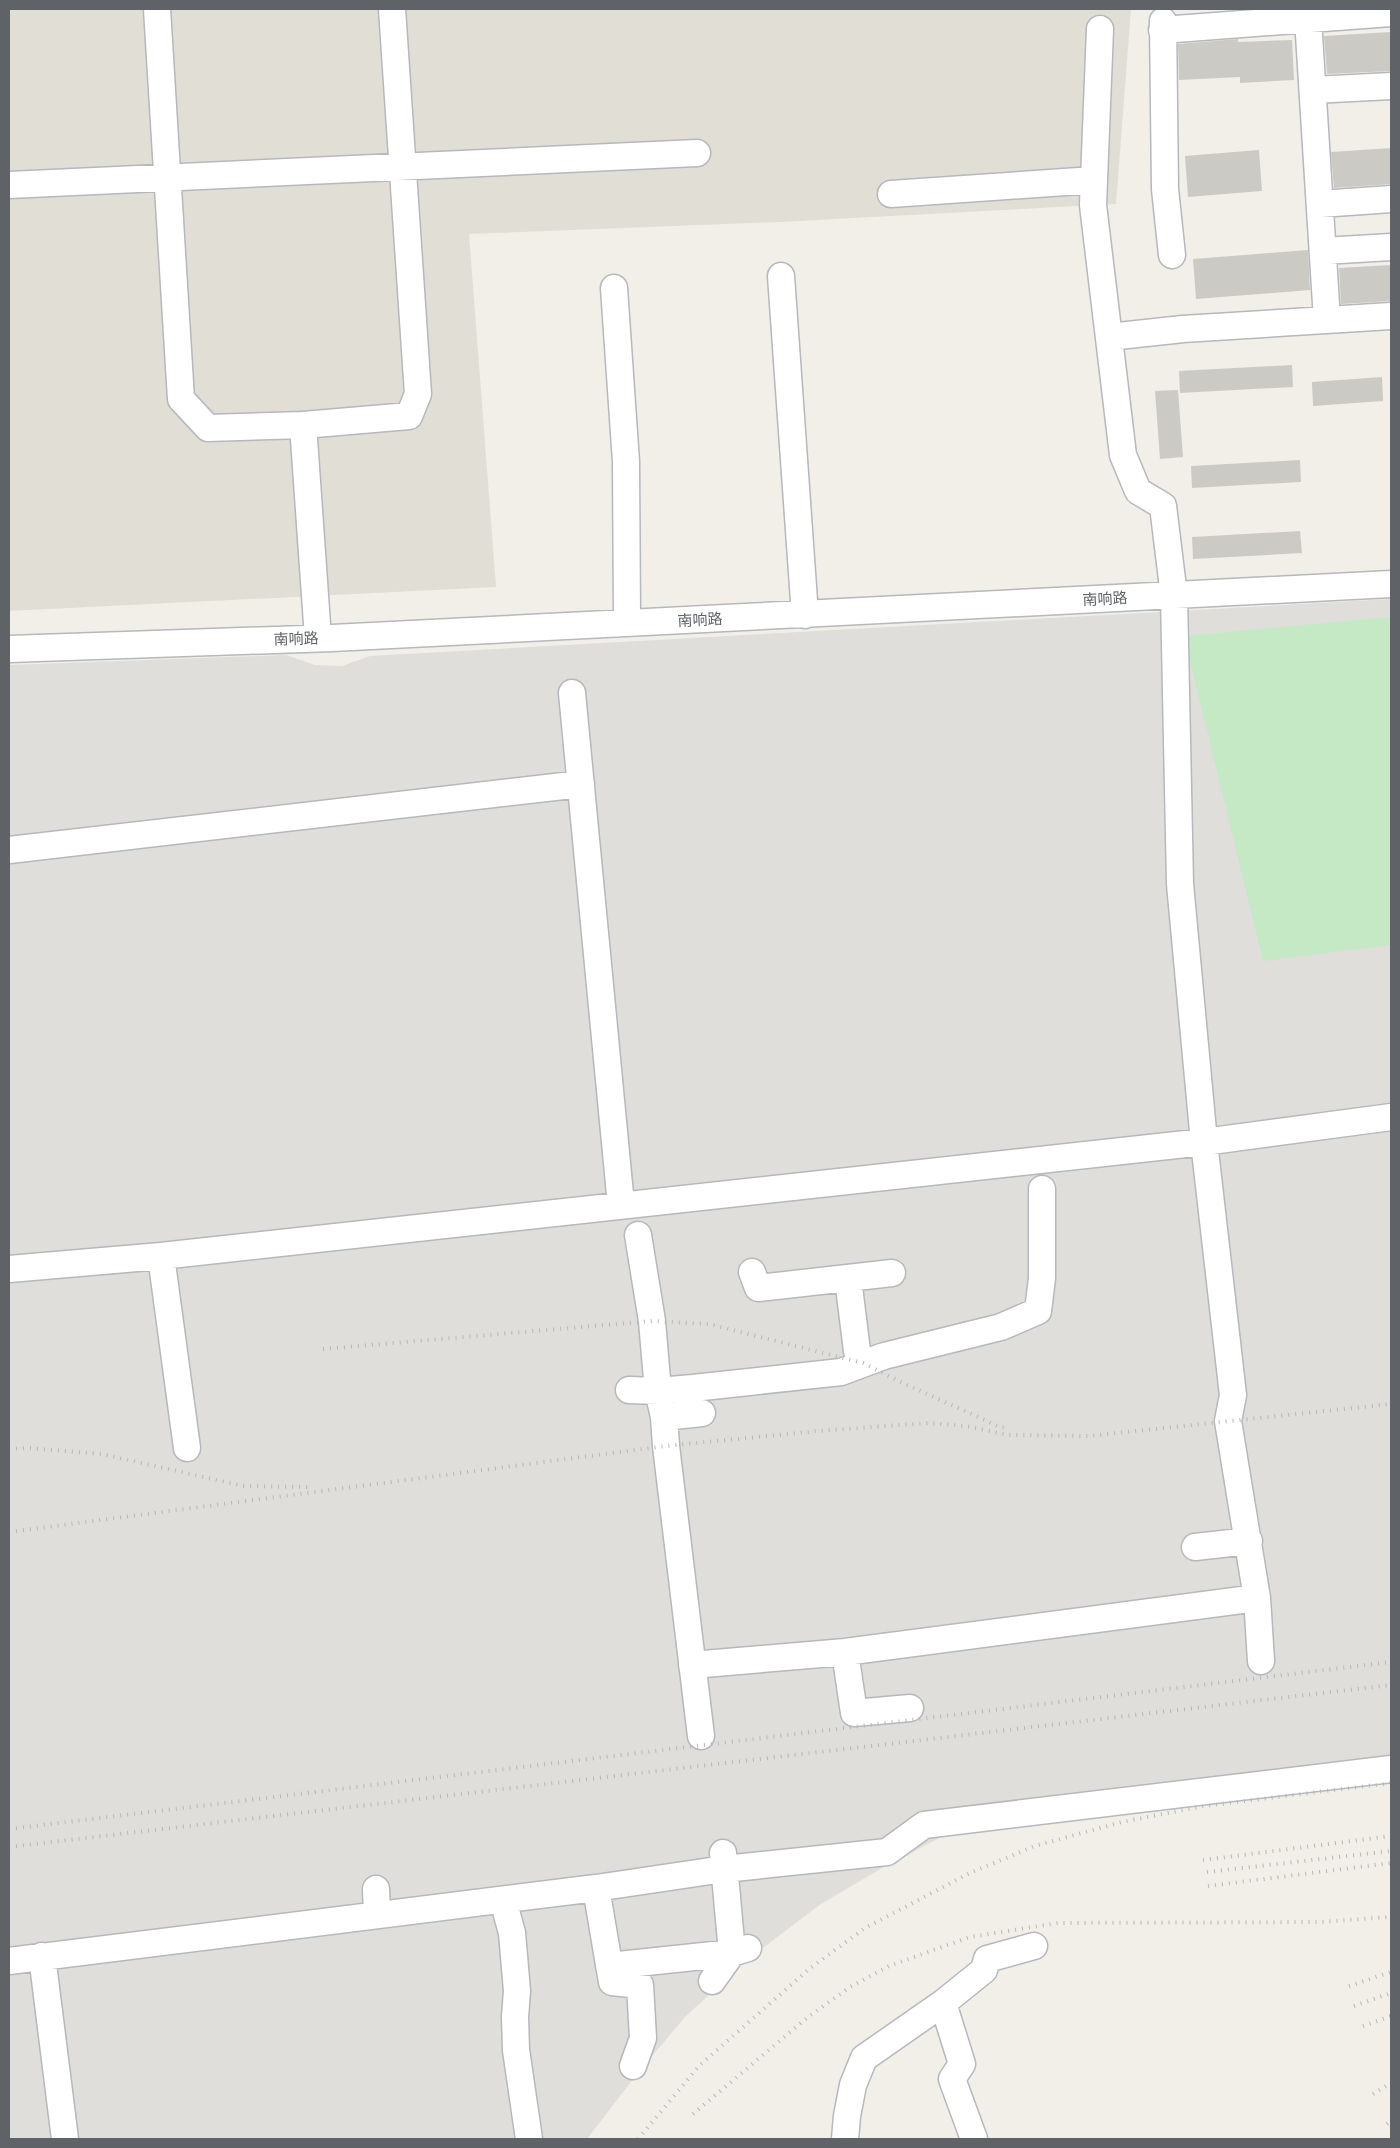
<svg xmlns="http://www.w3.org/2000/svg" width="1400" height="2148" viewBox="0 0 1400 2148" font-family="Signika,'Noto Sans SC',sans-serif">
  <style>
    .industrial { fill: #e0deda }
    .education { fill: #e1ded6 }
    .green { fill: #c5e8c5 }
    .building { fill: #cccac5 }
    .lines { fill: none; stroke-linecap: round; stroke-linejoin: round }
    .minor-casing { stroke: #b5b8bc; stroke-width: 29 }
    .minor { stroke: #fff; stroke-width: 26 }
    .rail { stroke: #b6b7b8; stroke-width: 4; stroke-dasharray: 1 6; stroke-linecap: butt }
    .labels { text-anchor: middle; stroke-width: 4; stroke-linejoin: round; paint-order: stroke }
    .street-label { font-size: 15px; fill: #5f6368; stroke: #fff }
  </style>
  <rect width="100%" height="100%" fill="#f1efe8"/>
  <path class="industrial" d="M1391,599V1773L965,1825L887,1865L821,1904L748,1959L685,2017L637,2074L587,2139H9V665L286,655L315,665L342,666L370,656Z"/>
  <path class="education" d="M9,9H1131L1116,204L779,222L469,234L496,587L9,611Z"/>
  <path class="green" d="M1391,617V945L1263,961L1184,636Z"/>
  <path class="building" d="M1391,32V71L1327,74L1324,36Z
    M1238,39V42L1292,40L1294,80L1240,83V77L1179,80L1178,44Z
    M1391,148V184L1334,188L1331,152Z
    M1259,150L1262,191L1188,197L1185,156Z
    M1308,250L1310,290L1196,299L1193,259Z
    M1391,265V301L1341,304L1339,268Z
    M1292,365L1293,387L1180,393L1179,371Z
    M1382,377L1383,401L1313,406L1312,382Z
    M1178,390L1183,457L1160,459L1155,391Z
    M1300,460L1301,482L1192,488L1191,466Z
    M1300,531L1302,553L1193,559L1192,537Z"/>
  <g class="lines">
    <g class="minor-casing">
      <path id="minor" d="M157,9L181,399L208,428L303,425
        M1308,19L1327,320
        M1163,21L1165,189L1172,255
        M1100,29L1093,205L1123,455L1138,491L1163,506L1174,596L1180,884L1204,1142L1233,1395L1228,1421L1257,1598L1261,1661
        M1162,30L1391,13
        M1313,90L1391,86
        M9,185L697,153
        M891,194L1094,180
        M1320,204L1391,199
        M1323,251L1391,247
        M781,276L805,615
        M614,288L626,462L627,618
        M1109,337L1183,329L1391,316
        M318,638L303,425L409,416L418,394L392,9
        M9,649L332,638L1391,584
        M572,693L621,1205
        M9,850L581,784
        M638,1235L652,1321L658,1391L664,1417L666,1446L701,1736
        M161,1256L187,1448
        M9,1269L161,1256L1204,1142L1391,1117
        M752,1272L758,1288L892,1273
        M848,1279L857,1351L863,1363
        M629,1390L658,1391L693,1388L841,1372L884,1356L1001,1327L1038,1311L1042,1278V1189
        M664,1417L702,1413
        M1195,1547L1249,1541
        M845,1652L854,1713L910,1708
        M692,1665L845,1652L1257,1598
        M596,1888L612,1982L640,1985L643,2038L633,2066
        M376,1889L377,1915
        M503,1900L512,1933L517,1991L515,2017L516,2050L529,2139
        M42,1956L65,2139
        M9,1961L596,1888L724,1869L887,1852L924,1825L1391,1769
        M609,1966L732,1953L748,1948
        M712,1981L732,1953L723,1853
        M943,2003L962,2064L952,2079L974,2139
        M845,2139L847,2116L853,2085L864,2058L943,2003L984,1970L987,1959L1034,1946"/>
    </g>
    <use href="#minor" class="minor"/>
    <path class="rail" d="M323,1349L652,1321L709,1324L863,1363L903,1383L1000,1427L1008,1428
      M9,1449L27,1448L102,1454L243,1486L311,1487
      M9,1532L666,1446L818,1431L928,1423L965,1426L1009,1435L1089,1436L1391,1404
      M9,1829L1391,1662
      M9,1847L1391,1685
      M1203,1860L1391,1836
      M1207,1872L1391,1851
      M1208,1886L1391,1863
      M1349,1986L1391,1972
      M1354,2006L1391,1993
      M1363,2026L1391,2016
      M1373,2094L1391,2083
      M693,2114L808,2017L850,1987L889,1966L970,1937L1058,1923L1319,1922L1391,1917
      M1387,2124L1391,2121
      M638,2139L699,2066L809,1969L865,1928L970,1873L1035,1846L1122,1822L1204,1806L1391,1783"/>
  </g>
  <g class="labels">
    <g class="street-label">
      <text transform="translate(1105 599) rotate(-3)" y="5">南响路</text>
      <text transform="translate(700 620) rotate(-3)" y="5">南响路</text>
      <text transform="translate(296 639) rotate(-2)" y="5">南响路</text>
    </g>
  </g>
  <rect width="1400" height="2148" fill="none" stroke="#5f6368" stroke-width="20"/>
</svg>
